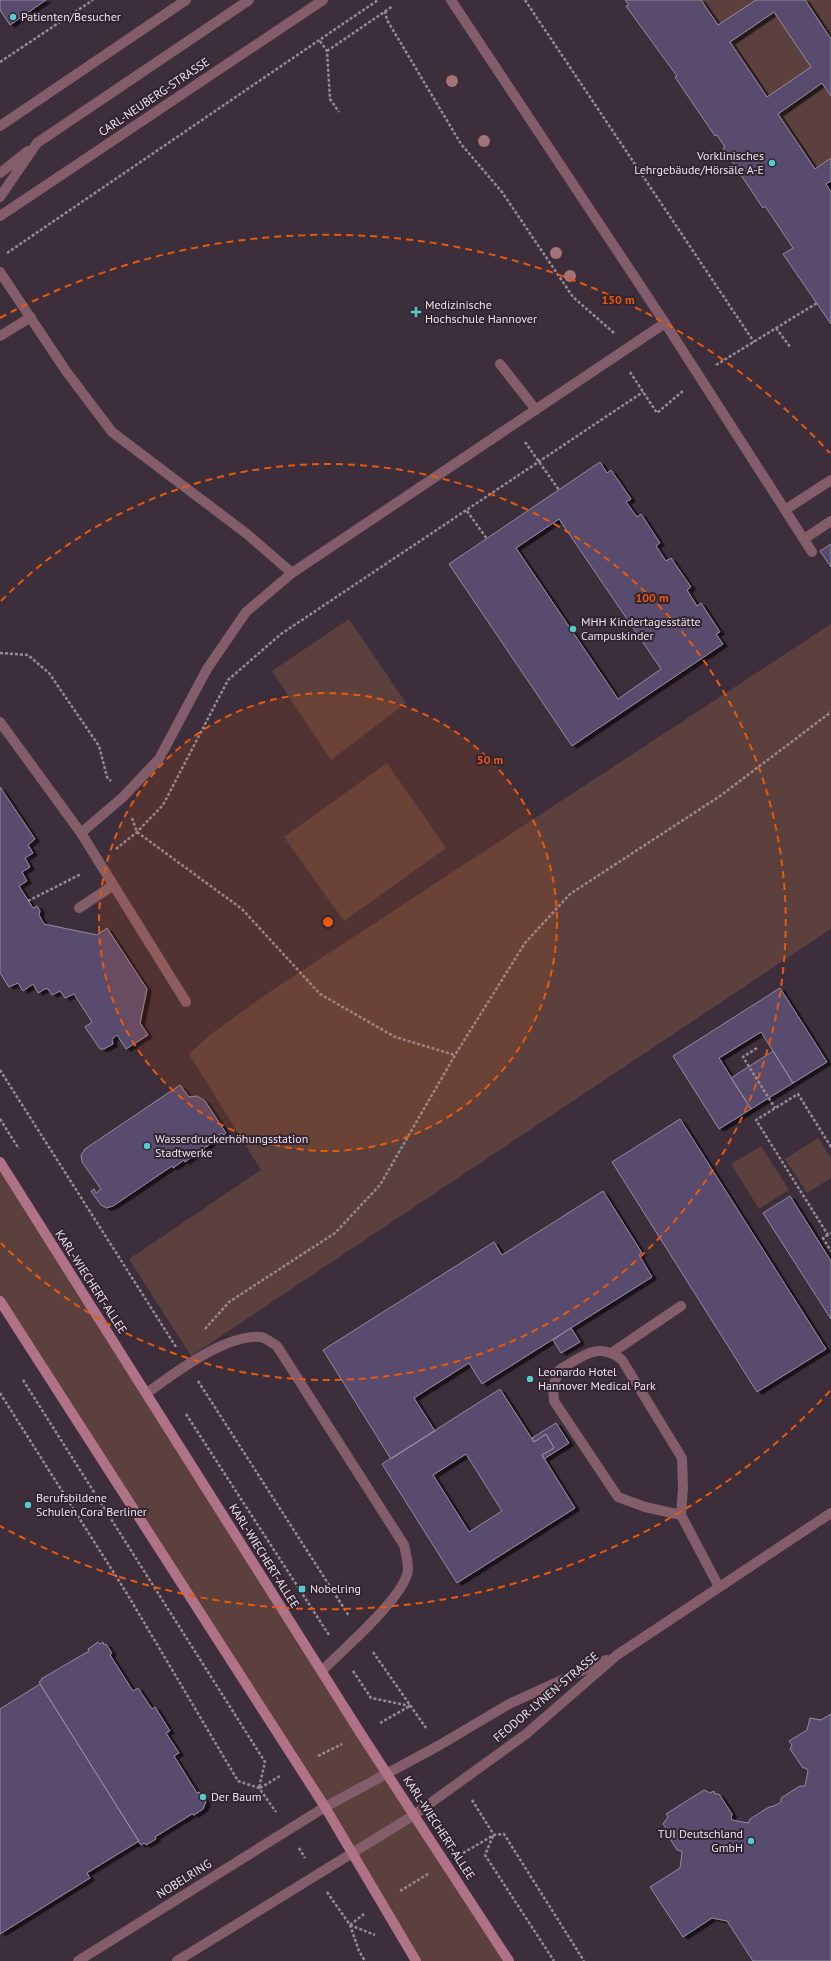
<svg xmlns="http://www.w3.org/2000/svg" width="831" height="1961" viewBox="0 0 831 1961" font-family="'PT Sans',sans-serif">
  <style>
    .green { fill: #5b403d }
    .building { fill: #594b6e; stroke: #938b9f; fill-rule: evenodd; filter: url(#shadow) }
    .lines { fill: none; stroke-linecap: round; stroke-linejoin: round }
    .path { stroke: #968a95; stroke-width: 2.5; stroke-dasharray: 3 2; stroke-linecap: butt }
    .lane { stroke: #835d69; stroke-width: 10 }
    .street { stroke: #835d69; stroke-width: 10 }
    .secondary { stroke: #af7287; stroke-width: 10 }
    .tree { fill: #a37476 }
    .ring { fill: none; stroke: #e8590c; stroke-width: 2; stroke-dasharray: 7 5 }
    .poi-dot { fill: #53cdc9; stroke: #332431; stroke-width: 1.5 }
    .labels { text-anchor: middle; stroke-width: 4; stroke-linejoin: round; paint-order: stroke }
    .poi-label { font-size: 12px; fill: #ebe1ea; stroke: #332431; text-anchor: start }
    .street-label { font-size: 12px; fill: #ebe1ea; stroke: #332431 }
    .centre { fill: #e8590c; stroke: #332431; stroke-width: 2 }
    .ring-label { font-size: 12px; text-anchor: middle; font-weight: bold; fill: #e8590c; stroke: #332431; stroke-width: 4; stroke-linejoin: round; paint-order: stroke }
  </style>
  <defs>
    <filter id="shadow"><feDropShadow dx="4.5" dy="2.5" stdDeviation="0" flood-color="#0009"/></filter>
  </defs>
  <rect width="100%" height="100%" fill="#3d2e3b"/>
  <path class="green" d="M701,0H756L718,25Z
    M805,0H831V39Z
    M774,12L811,67L767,97L730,42Z
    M822,83L831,96V158L815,169L778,114Z
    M349,619L406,703L331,760L272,671Z
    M831,624V929L191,1356L129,1259L261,1170L189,1054L211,1034L268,993Z
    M387,763L446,848L344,921L284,837Z
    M818,1138L831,1158V1178L807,1193L785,1159Z
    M761,1146L789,1190L759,1209L731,1164Z
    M0,1160L509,1961H420L0,1297Z"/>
  <path class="building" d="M0,0H46L10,25L0,10Z
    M625,0H701L718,25L756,0H805L831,39V96L822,83L778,114L815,169L831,158V181L826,184L831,192V324L783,254L793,248L765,206L763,208L723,148L725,147L717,135L715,136L675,77L677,76L626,6L629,5ZM774,12L811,67L767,97L730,42Z
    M600,462L607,473L611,470L631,499L626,502L637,517L641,514L660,543L656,546L666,561L671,558L691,587L687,590L697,606L701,603L720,632L716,634L723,644L572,746L449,564ZM559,519L661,669L618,699L516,548Z
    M831,544V567L820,551Z
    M0,787L35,839L28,845L33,853L25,858L30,867L22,872L27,881L19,886L33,908L37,906L40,911L39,915L44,924L97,935L107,928L147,989L140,1023L148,1035L126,1049L117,1035L112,1039L113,1044L104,1049H100L85,1027L92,1022L74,994L65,998L60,991L52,995L47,988L38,993L33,984L23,991L18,983L9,987L0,973Z
    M780,988L827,1062L793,1083L761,1032L719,1058L751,1109L719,1129L673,1056Z
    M773,1051L793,1083L751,1109L731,1078Z
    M180,1085L189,1097L197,1096L205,1101L226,1133L224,1135L222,1133L214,1138L210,1144L185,1162L184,1160L173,1168L172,1166L113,1206L107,1208L101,1205L91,1191L94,1189L96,1193L101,1189L82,1162L81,1155L85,1149Z
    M680,1119L826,1349L757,1392L612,1162Z
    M603,1191L642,1253L639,1255L652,1277L482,1384L469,1363L414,1398L435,1431L391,1459L323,1350L494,1242L502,1255Z
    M790,1196L831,1261V1319L763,1213Z
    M571,1328L580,1342L561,1353L553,1340Z
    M500,1389L534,1442L546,1434L554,1448L542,1455L575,1508L457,1583L382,1464ZM466,1454L502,1511L469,1532L433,1475Z
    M556,1423L569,1443L544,1459L542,1455L554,1448L546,1434L534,1442L532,1438Z
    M98,1642L100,1644L103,1642L104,1645L106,1644L112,1653L110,1655L133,1691L138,1688L152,1709L155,1707L170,1731L166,1733L179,1753L174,1756L197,1793L199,1792L206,1802L203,1809L194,1815L192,1814L155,1837L156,1839L146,1845L144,1843L141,1845L39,1682L42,1680L41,1679L89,1651L88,1649Z
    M40,1684L139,1841L87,1873L90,1878L0,1934V1709Z
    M831,1714V1961H753L727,1921L712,1918L683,1937L650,1887L680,1868L682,1853L681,1851L677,1850L665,1831L666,1828L663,1824L668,1817L666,1814L704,1790L710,1793L714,1791L715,1794H719L732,1814L731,1818L732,1820L748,1823L750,1819L769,1807L774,1806L781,1802V1798L800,1786H805L808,1771L806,1768H803L790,1749L792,1745L789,1741L807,1730L810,1718L821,1720Z"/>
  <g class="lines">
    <path class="path" d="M525,0L754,342
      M385,11L387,20L461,144L502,192L573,297L614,333
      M320,41L327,51L330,99L339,112
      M327,51L393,6
      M0,62L93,0
      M7,253L378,0
      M776,328L791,348
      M716,365L817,303
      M630,372L657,413L684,390
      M525,442L559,490
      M467,511L487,539
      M0,653L28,655L49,673L99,746L107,777L111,781
      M132,818L137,832L242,909L320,994L395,1037L455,1055
      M116,849L137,832L163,805L228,680L281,634L643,392
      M28,901L81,874
      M757,1048L743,1057L775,1108
      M0,1070L176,1347
      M0,1119L19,1149
      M831,1147L798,1094L756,1120L828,1235L831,1233
      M828,1235L823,1238L831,1251
      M205,1329L229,1302L335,1233L380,1185L455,1055L525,943L570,894L720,796L831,712
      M23,1380L265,1762L259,1788
      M198,1381L349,1616
      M0,1393L126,1592L238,1781L259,1788L276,1812
      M186,1414L329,1635
      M373,1652L426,1728
      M353,1671L371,1698L410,1706
      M380,1723L410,1706
      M318,1756L342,1744
      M260,1788L280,1776
      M472,1800L494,1835
      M493,1836L485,1855L554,1961
      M299,1848L305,1858
      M463,1853L494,1835L504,1834L584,1961
      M400,1891L428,1874
      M327,1892L350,1925L359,1951L365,1961
      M350,1925L364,1914
      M350,1925L375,1935"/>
    <path class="lane" d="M451,0L665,323L812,552
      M0,126L186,0
      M0,173L28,151
      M0,197L37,143L249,0
      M0,216L323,0
      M0,272L66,371L112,432L247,534L292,573
      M0,336L31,317
      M500,364L536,410
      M785,510L831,480
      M804,539L831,521
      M0,722L81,833L186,1002
      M81,833L123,797L159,759L207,669L246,612L292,573L665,323
      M79,908L112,886
      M613,1352L681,1306
      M147,1393C174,1373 226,1334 261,1337C266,1338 272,1343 277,1346L404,1545C406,1553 408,1562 408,1570C405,1597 342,1650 322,1671
      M681,1515L645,1507L618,1497L554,1401L553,1387L559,1370C580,1358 599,1340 622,1360L682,1458L683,1488L681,1515L719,1587"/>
    <path class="street" d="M78,1961L325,1807L438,1746L509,1704L606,1660
      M177,1961L414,1815L526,1734L617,1655L831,1513"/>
    <path class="secondary" d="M0,1162L361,1734L509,1961
      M0,1301L325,1807L416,1961"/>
  </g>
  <g class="tree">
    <circle cx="452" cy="81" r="6"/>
    <circle cx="484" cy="141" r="6"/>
    <circle cx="556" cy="253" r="6"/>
    <circle cx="570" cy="276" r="6"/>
  </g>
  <circle cx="328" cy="922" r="229" fill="#e8590c" fill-opacity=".12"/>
  <g class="ring">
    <circle cx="328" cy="922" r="229"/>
    <path d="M1 601A458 458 0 1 1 1 1243"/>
    <path d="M830 1391A687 687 0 0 1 0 1526M0 318A687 687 0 0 1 830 453"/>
  </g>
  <g class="poi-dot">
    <circle cx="13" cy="17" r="4"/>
    <circle cx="772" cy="163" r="4"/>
    <path d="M414 306h4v4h4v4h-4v4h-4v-4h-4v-4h4z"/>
    <circle cx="573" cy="629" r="4"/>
    <circle cx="147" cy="1146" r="4"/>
    <circle cx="530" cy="1379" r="4"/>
    <circle cx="28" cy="1505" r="4"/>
    <rect x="298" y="1585" width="8" height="8" rx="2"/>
    <circle cx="203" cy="1797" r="4"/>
    <circle cx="751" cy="1841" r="4"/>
  </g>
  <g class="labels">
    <g class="poi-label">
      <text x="21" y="21">Patienten/Besucher</text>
      <text x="764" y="160" text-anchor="end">Vorklinisches<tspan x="764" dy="14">Lehrgebäude/Hörsäle A-E</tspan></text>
      <text x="425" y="309">Medizinische<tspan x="425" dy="14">Hochschule Hannover</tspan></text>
      <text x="581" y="626">MHH Kindertagesstätte<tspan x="581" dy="14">Campuskinder</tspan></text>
      <text x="155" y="1143">Wasserdruckerhöhungsstation<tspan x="155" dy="14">Stadtwerke</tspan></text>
      <text x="538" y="1376">Leonardo Hotel<tspan x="538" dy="14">Hannover Medical Park</tspan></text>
      <text x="36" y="1502">Berufsbildene<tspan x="36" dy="14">Schulen Cora Berliner</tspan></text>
      <text x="310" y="1593">Nobelring</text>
      <text x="211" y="1801">Der Baum</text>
      <text x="743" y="1838" text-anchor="end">TUI Deutschland<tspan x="743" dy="14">GmbH</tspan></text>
    </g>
    <g class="street-label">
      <text transform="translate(154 97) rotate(-34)" y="4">CARL-NEUBERG-STRASSE</text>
      <text transform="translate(91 1282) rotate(57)" y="4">KARL-WIECHERT-ALLEE</text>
      <text transform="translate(264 1556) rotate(58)" y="4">KARL-WIECHERT-ALLEE</text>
      <text transform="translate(546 1697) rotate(-40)" y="4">FEODOR-LYNEN-STRASSE</text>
      <text transform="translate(439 1828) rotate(57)" y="4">KARL-WIECHERT-ALLEE</text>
      <text transform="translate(184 1879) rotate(-32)" y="4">NOBELRING</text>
    </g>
  </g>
  <circle cx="328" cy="922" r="6" class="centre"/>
  <g class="ring-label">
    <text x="618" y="304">150 m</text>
    <text x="652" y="602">100 m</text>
    <text x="490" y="764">50 m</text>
  </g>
</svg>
